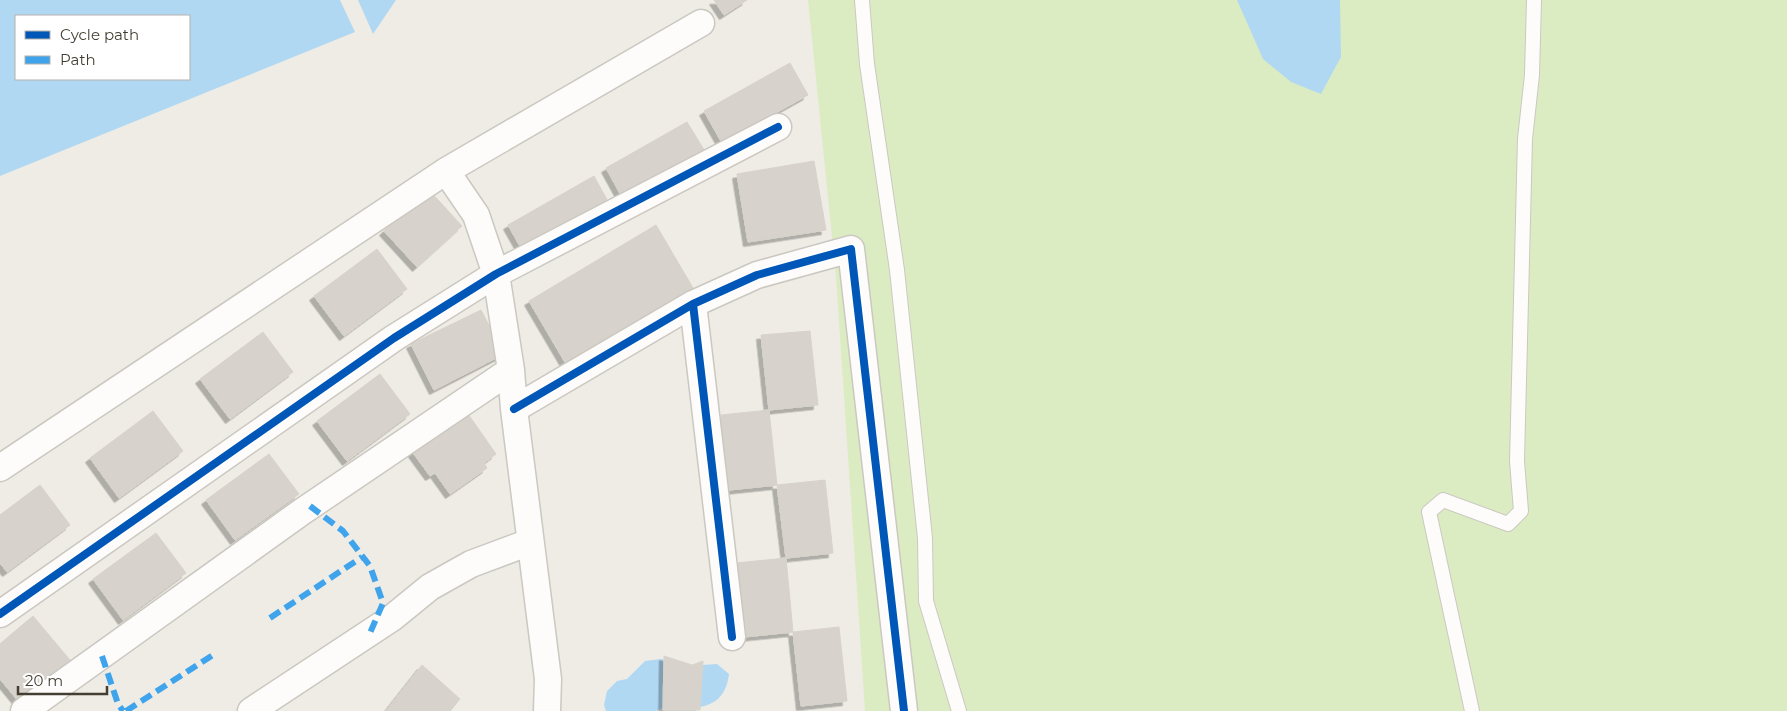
<svg xmlns="http://www.w3.org/2000/svg" width="1787" height="711" viewBox="0 0 1787 711" font-family="Montserrat,sans-serif">
  <style>
    .green { fill: #dcecc2 }
    .water { fill: #b1d8f2; fill-rule: evenodd }
    .building { fill: #d7d3cc; stroke: #d7d3cb; filter: url(#shadow) }
    .lines { fill: none; stroke-linecap: round; stroke-linejoin: round }
    .lane-casing { stroke: #cbc8c1; stroke-width: 16 }
    .street-casing { stroke: #cbc8c1; stroke-width: 29 }
    .lane { stroke: #fdfcfb; stroke-width: 14 }
    .street { stroke: #fdfcfb; stroke-width: 26 }
    .quiet { stroke: #3fa4eb; stroke-width: 6; stroke-dasharray: 12 6; stroke-linecap: butt }
    .cycleway-casing { stroke: #fff; stroke-width: 11 }
    .cycleway { stroke: #0057b8; stroke-width: 8 }
  </style>
  <defs>
    <filter id="shadow"><feDropShadow dx="-4.5" dy="4.5" stdDeviation="0" flood-color="#0004"/></filter>
  </defs>
  <rect width="100%" height="100%" fill="#efece5"/>
  <path class="green" d="M808,0H1787V711H865L836,277Z"/>
  <path class="water" d="M0,0H340L355,32L0,176ZM16,16H189V79H16Z
    M358,0H396L373,34Z
    M1237,0H1340L1341,57L1321,94L1291,82L1263,59Z
    M661,659L678,662L691,669L702,665L717,664L729,674C726,699 712,708 686,708C676,708 666,705 656,711H606L604,705L607,691L617,681L627,679L645,661Z"/>
  <path class="building" d="M714,0H747L724,15Z
    M790,63L808,95L722,143L704,111Z
    M687,122L706,153L623,199L606,168Z
    M814,161L826,230L748,242L737,174Z
    M594,176L611,207L525,255L508,225Z
    M429,190L462,226L417,267L384,231Z
    M656,225L696,293L569,369L529,301Z
    M377,249L407,289L344,336L314,296Z
    M481,310L504,354L434,390L411,344Z
    M810,331L818,405L769,410L761,335Z
    M263,332L293,372L230,419L200,379Z
    M380,374L410,414L347,461L317,421Z
    M769,410L777,485L729,490L721,415Z
    M153,411L183,451L119,498L90,458Z
    M466,411L496,454L484,463L487,468L450,494L435,473L430,476L411,450Z
    M269,454L299,494L235,540L206,500Z
    M825,480L833,553L786,558L777,485Z
    M40,485L70,525L7,572L0,563V515Z
    M156,533L186,573L123,620L93,579Z
    M786,558L793,632L744,637L736,563Z
    M33,616L70,660L19,702L0,679V644Z
    M839,627L847,701L801,706L793,632Z
    M664,656L692,665L703,661L700,710H663Z
    M422,665L460,699L450,711H386Z"/>
  <g class="lines">
    <g class="lane-casing">
      <path id="lane" d="M862,0L867,64L897,270L925,538L926,601L959,711
        M1472,711L1429,512L1443,500L1508,524L1521,511L1517,461L1525,139L1532,75L1534,0"/>
    </g>
    <g class="street-casing">
      <path id="street" d="M446,171L476,215L496,274L511,370L514,409L548,679L547,711
        M693,304L732,637
        M514,409L693,304L757,275L851,249L904,711
        M0,468L446,171L701,23
        M0,614L394,338L496,274L778,127
        M24,711L303,511L511,370
        M251,711L392,618L430,587L471,564L530,542"/>
    </g>
    <use href="#lane" class="lane"/>
    <use href="#street" class="street"/>
    <path class="quiet" d="M310,506L343,531L370,566L383,603L370,633
      M270,618L362,557
      M102,656L118,704L123,711
      M126,711L213,655"/>
    <g class="cycleway-casing">
      <path id="cycleway" d="M693,304L732,637
        M514,409L693,304L757,275L851,249L904,711
        M0,614L394,338L496,274L778,127"/>
    </g>
    <use href="#cycleway" class="cycleway"/>
  </g>
  <rect x="15" y="15" width="175" height="65" fill="#ffffff" stroke="#b4b1ad"/>
  <rect x="25" y="31" width="25" height="8" fill="#0057b8" stroke="#b4b1ad"/>
  <text x="60" y="40" font-size="15" fill="#443d32">Cycle path</text>
  <rect x="25" y="56" width="25" height="8" fill="#3fa4eb" stroke="#b4b1ad"/>
  <text x="60" y="65" font-size="15" fill="#443d32">Path</text>
  <path d="M18 686v8h89v-8" fill="none" stroke="#443d32" stroke-width="2.5"/>
  <text x="25" y="686" font-size="15" fill="#443d32" stroke="#ffffff" stroke-width="4" paint-order="stroke">20 m</text>
</svg>
